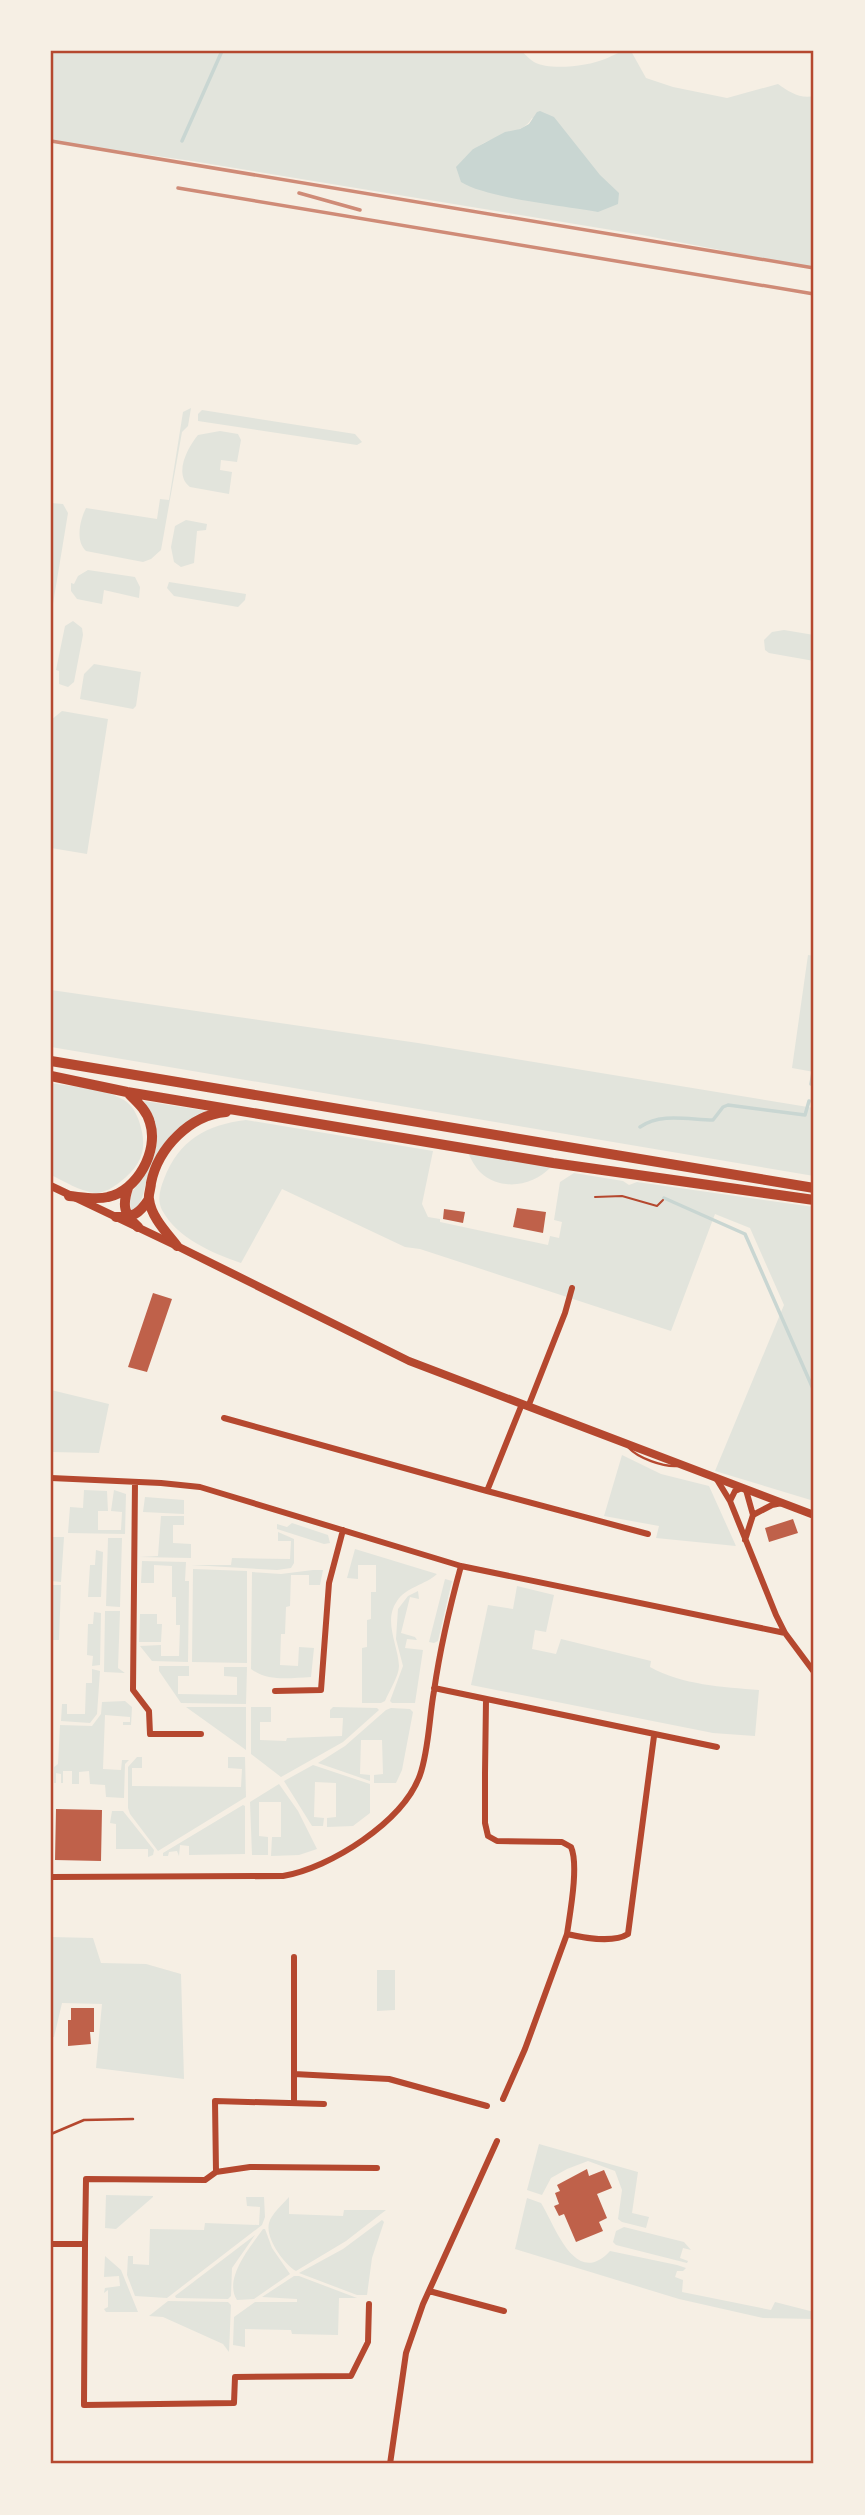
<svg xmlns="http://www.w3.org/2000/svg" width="865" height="2515" viewBox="0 0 865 2515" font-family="Cabin,sans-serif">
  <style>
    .green { fill: #e2e4dc; fill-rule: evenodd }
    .water { fill: #c9d6d2 }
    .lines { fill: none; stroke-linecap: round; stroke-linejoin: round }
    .stream { stroke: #c9d6d2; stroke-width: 3.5 }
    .building { fill: #bf614a }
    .path { stroke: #b5482f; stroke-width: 2 }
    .service { stroke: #b5482f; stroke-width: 2.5 }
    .minor { stroke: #b5482f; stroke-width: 6 }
    .tertiary { stroke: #b5482f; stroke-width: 8 }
    .primary { stroke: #b5482f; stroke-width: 10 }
    .rail { stroke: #cf8b77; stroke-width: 3.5 }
    .neatline { fill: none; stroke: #b5482f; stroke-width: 2.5 }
  </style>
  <rect width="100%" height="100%" fill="#f6efe4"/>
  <path class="green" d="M51,51H521C525,54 529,59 534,62C550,71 588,66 605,59C615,55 619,51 631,51L646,78L673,87L727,98L778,84C789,92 800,99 814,96V268L642,235L192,161L51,141ZM532,118L618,193L473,149C478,147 483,143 488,141C502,133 524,133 532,118Z
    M191,408L188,426L182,432L161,550L151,559L143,562L86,551C75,541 80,520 86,508L157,519L160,499L169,500L183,412Z
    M202,410L355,434L362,442L357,445L198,421V414Z
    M220,431L238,434L241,440L237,462L221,460L220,470L232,472L229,494L190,487C173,474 188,447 198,435Z
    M51,503L63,504L68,513L51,616Z
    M186,520L207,524L206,530L197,531L194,563L181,567L174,562L171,547L175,526Z
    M88,570L135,577L140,587L139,598L104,590L102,604L77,599L71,591V583L74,584L78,576Z
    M169,582L246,594L245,600L238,607L174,596L167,588Z
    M73,621L82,628L83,635L74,682L68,687L59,684V671L56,670L65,626Z
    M784,630L814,635V661L769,653L765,650L764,640L772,632Z
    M94,664L141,672L136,706L133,709L80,699L84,674Z
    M62,711L108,719L87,854L51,848V720Z
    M808,955L814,956V1072L792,1068Z
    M51,990L418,1043L814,1108V1176L51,1047Z
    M51,1083C74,1087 104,1088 124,1100C133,1106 136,1113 139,1121C148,1148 143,1164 120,1182C114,1187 104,1193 96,1193C81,1192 64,1181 51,1175Z
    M144,1101L207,1111C176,1130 162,1145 148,1178C143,1189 144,1199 136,1209L131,1210L129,1196C157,1158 167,1145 144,1101Z
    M246,1120L433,1151L422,1204L428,1217L440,1219V1222L548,1245L550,1236L559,1238L562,1222L554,1220L560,1182L574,1173L623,1181L629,1185L637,1182L814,1207V1501L715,1471L784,1305L750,1228L715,1214L671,1331L420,1249L405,1247L282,1189L241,1263C212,1253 177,1238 162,1210C157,1200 160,1189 164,1179C179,1140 206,1125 246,1120Z
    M468,1153L551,1167C533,1186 501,1192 480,1172C475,1167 471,1159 468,1153Z
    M51,1390L109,1404L99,1453L51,1452Z
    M622,1455L661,1474L709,1486L736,1546L656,1538L659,1526L604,1516Z
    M84,1490L107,1491L108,1511H98V1530H121L122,1512L111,1511L114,1490L126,1494L125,1534L68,1533L70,1507L83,1508Z
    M145,1497L184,1500V1514L143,1512Z
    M161,1516H184V1525H173V1543L191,1544V1558L139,1557L158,1556Z
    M292,1523L328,1535L330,1543L324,1544L277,1529V1524L287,1527Z
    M278,1532L294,1539V1563L291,1568L277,1570L191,1565H231L232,1558L290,1559L291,1541H278Z
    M51,1537H64L61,1582L51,1581Z
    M108,1538H122L120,1607L106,1606Z
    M355,1549L437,1574C425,1585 406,1587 397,1601C383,1621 398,1645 399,1666C399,1676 389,1691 385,1701L381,1703H362V1648L367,1647V1620L371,1619V1592H376V1565H358V1579L347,1578Z
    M96,1550L103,1552L101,1597H88L90,1565H95Z
    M142,1561L186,1562L185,1581H189L188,1662L152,1661L140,1646L161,1645V1656H179L180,1625H176V1597H172V1566L154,1565V1583H141Z
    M193,1569L247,1571V1663L192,1662Z
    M313,1570H323L320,1585H309V1575H291L290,1606L286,1607L285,1634H281L280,1665L298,1666L299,1647L314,1648L311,1677C290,1678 269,1682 251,1669L252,1572L281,1574Z
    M445,1579L452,1581L438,1641L434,1643L429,1642Z
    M51,1585H61L59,1640H51Z
    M517,1586L554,1595L546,1632L535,1630L532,1649L556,1654L561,1639L651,1661L650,1667C682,1685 723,1687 759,1690L755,1736L713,1733L471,1685L488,1605L513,1609Z
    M418,1591L419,1599L410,1597L401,1633L415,1637L417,1640L407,1639L405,1648L423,1650L415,1703H392L390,1701L403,1666L396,1639L398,1609L408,1596Z
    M105,1611H120L118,1668L125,1673L104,1672Z
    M94,1612L101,1613L100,1665L92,1666L93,1656L87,1655L88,1624H93Z
    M140,1614H157V1624H162L161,1642H139Z
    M159,1666H189V1676H178V1694L237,1695V1677L224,1676V1667H247L246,1704L181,1703L159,1671Z
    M92,1669L100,1671L97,1714L90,1723L61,1721L62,1704H67V1714H85L86,1683H92Z
    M125,1701L132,1707L131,1725H123V1722H130V1717L105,1715L103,1769L121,1770L122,1760H129L125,1764L124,1798L106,1797L105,1785L90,1784L89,1771L79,1772V1784H72V1771H63V1783H61V1774L56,1773V1783H54V1767L58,1764L60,1725L92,1726L101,1714L102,1702Z
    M186,1707H246V1750Z
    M251,1707H271V1722H260V1740L286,1741L287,1738L342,1736L343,1718H330V1710L333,1707L377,1708L379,1710L343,1742L281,1777L251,1754Z
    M391,1708L410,1709L413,1712L402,1770L396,1783H374V1775L383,1774L382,1740H361L360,1774L370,1775V1781L318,1763L345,1746L386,1710Z
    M137,1757H142V1768H132V1786L241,1787L242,1769L228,1768V1757H245L246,1797L158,1851L130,1814L128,1808V1767Z
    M313,1765L370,1784V1813L353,1826L327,1827V1818L336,1817V1783L315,1782L314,1817L324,1818L323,1826H312L284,1781Z
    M279,1784L298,1811L317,1849L299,1855L271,1856L272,1837H281V1802H259V1836L268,1837V1855H252L250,1802Z
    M243,1805L245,1806V1854L189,1855V1846L180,1845L179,1856L177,1851L169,1852L168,1856H163V1853Z
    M112,1811H123L154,1850L153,1855L148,1857V1849H116V1824L110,1823Z
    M51,1937L93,1938L101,1963L146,1964L181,1974L184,2079L96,2068L102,2004L62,2003L54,2037H51Z
    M377,1970H395V2010L377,2011Z
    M539,2144L638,2172L632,2213L649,2217L646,2228L622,2222L618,2219L622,2190L615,2171L588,2161L567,2169L551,2178L542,2195L527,2190Z
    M106,2195L153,2196V2197L116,2229L105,2228Z
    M246,2197H264L265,2217L262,2225L167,2298L135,2296L127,2275L128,2256H133V2264L149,2265L150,2229L204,2230L205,2223L259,2225L260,2207L247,2206Z
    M289,2197V2214L343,2216L344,2210H386L346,2241L296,2271C284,2264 265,2238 269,2223C271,2214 283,2204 289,2197Z
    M527,2198L541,2203C555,2225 575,2289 610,2251L677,2265L686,2268L683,2271H677L675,2277L683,2280L682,2292L771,2310L775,2302L814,2312V2319L763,2318L679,2299L515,2249Z
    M382,2220L384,2222L372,2258L367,2295H357L299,2273L343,2249Z
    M624,2227L684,2242L691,2250L683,2248L680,2258L688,2261L687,2263L616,2245L613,2242L616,2231Z
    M263,2229H265L272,2248L290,2274L254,2299L237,2300C223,2279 251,2246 263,2229Z
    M255,2235L232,2268L231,2296L228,2299L176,2298L175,2296Z
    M105,2256L121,2270L138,2312H106L104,2309L108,2307V2290L104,2293L105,2288L120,2286L119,2276L104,2277Z
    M294,2276H299L357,2298H339L338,2335L292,2334L291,2330L245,2329V2347L233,2345L234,2317L255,2302H297V2299L262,2297Z
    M168,2301L228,2302L231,2305L229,2352L223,2344L163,2317L149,2316Z"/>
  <path class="water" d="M540,111L554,117L600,175L619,193L618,204L598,212C565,206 486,198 461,182L456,167L473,149L505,132L520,129L529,124L537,112Z"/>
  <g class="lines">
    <path class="stream" d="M182,141L222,51
      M811,1084L814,1066
      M640,1127C661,1112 690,1120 713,1120L723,1107L728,1105L805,1115L809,1101
      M664,1198L745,1234L814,1391"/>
  </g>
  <path class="building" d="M517,1208L546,1212L543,1233L513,1227Z
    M444,1209L465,1212L463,1223L443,1219Z
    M153,1293L172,1299L147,1372L128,1367Z
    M793,1519L798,1533L769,1542L765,1528Z
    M56,1809L102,1810L101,1861L55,1860Z
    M71,2008H94V2032H90L91,2044L68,2046V2020H71Z
    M587,2169L589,2176L604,2170L612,2188L597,2194L607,2218L599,2222L603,2231L576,2242L564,2214L559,2216L554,2206L559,2204L555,2193L560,2191L557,2185Z"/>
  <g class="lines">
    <path class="path" d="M595,1197L622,1196L657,1206L663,1200"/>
    <path class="service" d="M629,1448C638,1458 663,1467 677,1466
      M51,2134L84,2120L133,2119"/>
    <path class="minor" d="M528,1407L565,1313L572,1288
      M224,1418L487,1491L522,1404
      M51,1478L161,1483L200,1487L461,1566L785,1633
      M716,1478L730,1501L776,1615L785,1633L814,1672
      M135,1482L133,1690L149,1711L150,1734H201
      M487,1491L648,1534
      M730,1501L735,1491L742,1488
      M753,1515L772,1505L782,1503
      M745,1540L753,1515L746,1490
      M434,1688L717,1747
      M275,1691L321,1690L329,1583L343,1530
      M486,1700L485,1773V1823L488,1836L497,1841L562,1842L571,1847C579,1865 570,1913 567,1934
      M51,1877L283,1876C330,1868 403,1822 420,1775C429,1749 429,1718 434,1691C440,1649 450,1606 461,1566
      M294,1957V2103
      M294,2074L389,2079L487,2106
      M503,2099L525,2049L567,1934C584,1938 614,1943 628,1934L654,1736
      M216,2172L250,2167L377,2168
      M51,2244H85L86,2179L205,2180L216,2172L215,2101L324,2104
      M85,2244L84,2405L234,2403L235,2377L351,2376L368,2342L369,2304
      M429,2291L504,2311
      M390,2464L406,2353L423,2304L497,2141"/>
    <path class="tertiary" d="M51,1186L177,1246L409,1361L814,1515"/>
    <path class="primary" d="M51,1061L814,1188
      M51,1076L127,1092L553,1163L814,1200
      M128,1188C122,1206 124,1214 138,1227
      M69,1196C81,1197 96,1200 108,1197C137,1191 159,1151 150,1123C147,1110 136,1101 127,1092
      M116,1217C134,1217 139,1214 149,1199
      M177,1246C167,1233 151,1217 149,1199C148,1195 151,1188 151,1183C158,1148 190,1115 226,1112"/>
    <path class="rail" d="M51,141L814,268
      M178,188L814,294
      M299,193L360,210"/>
  </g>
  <rect width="865" height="2515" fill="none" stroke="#f6efe4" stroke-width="105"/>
  <rect x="52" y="52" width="760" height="2410" class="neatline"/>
</svg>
